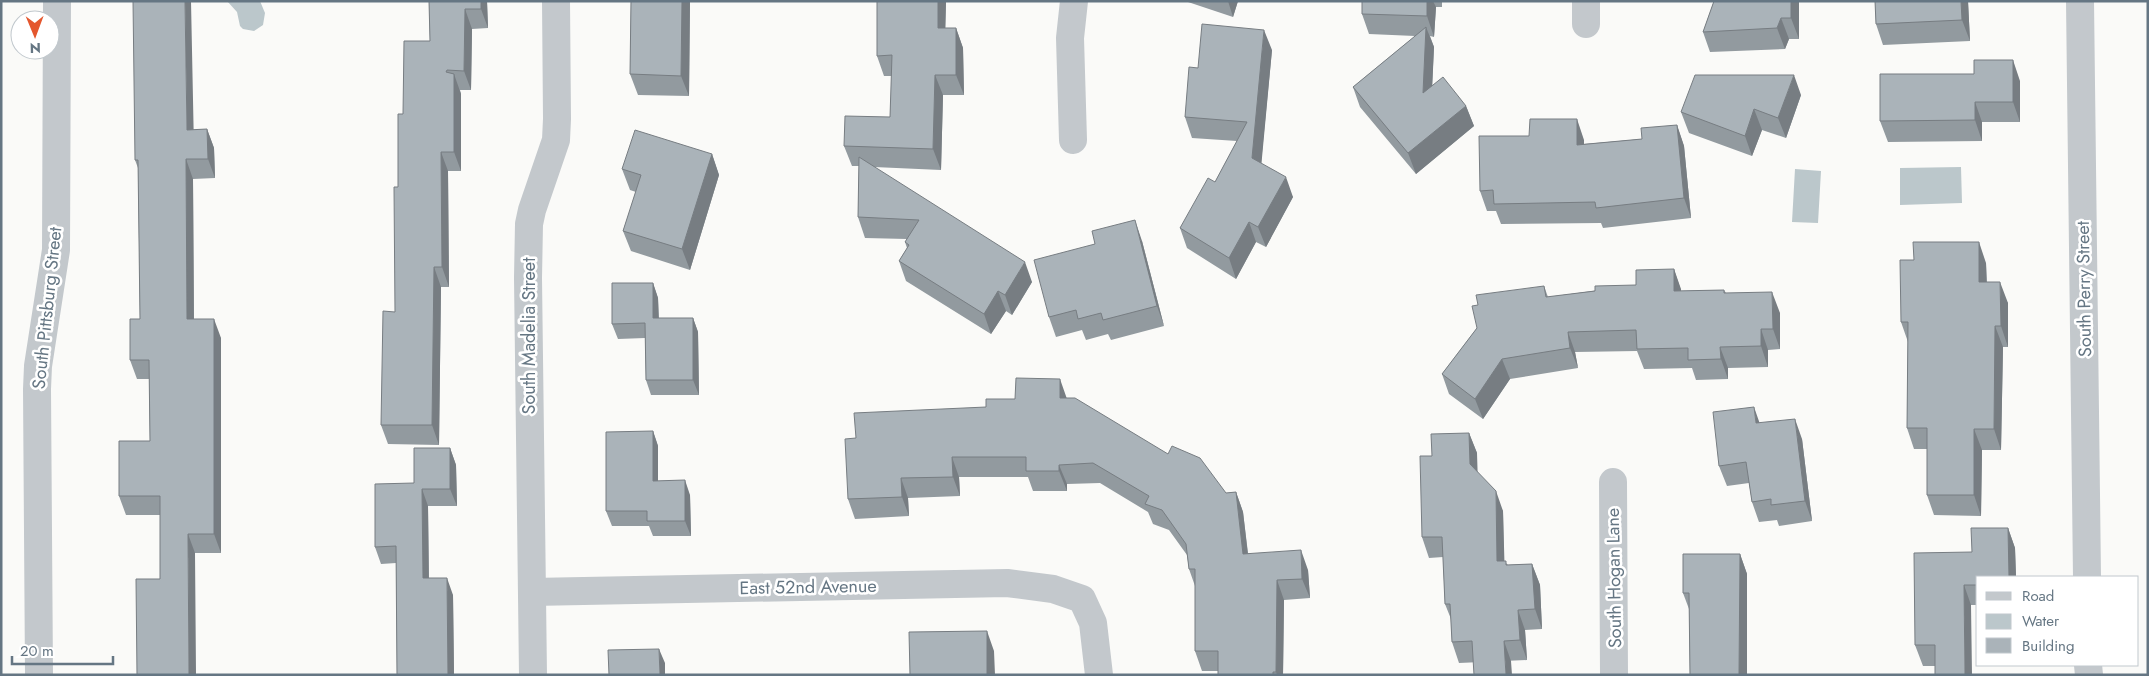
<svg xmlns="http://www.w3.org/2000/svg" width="2149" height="676" viewBox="0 0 2149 676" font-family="Jost,sans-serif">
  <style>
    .water { fill: #bbc7cb }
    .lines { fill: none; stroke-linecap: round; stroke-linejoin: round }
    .minor { stroke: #c3c8cc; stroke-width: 28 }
    .tertiary { stroke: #c3c8cc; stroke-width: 28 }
    .wall { fill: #929a9f }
    .shaded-wall { fill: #777d82 }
    .building { fill: #aab3b9; stroke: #777d82 }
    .labels { text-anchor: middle; stroke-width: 5; stroke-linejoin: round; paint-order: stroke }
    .street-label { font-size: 18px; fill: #657683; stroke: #fff }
  </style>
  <rect width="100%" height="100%" fill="#fafaf8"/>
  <path class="water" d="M227,1H260L265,13L263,25L254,31L243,29L240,26L237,12Z
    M1961,167L1962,203L1900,205V168Z
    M1795,169L1821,171L1818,223L1792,222Z"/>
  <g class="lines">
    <path class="minor" d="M1586,1V24
      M1073,140L1070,38L1074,1
      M1613,482L1614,675
      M532,592L1007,583L1053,589L1082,599L1093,623L1099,675
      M39,675L37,389L38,366L56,250L57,1
      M533,675L528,278L529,224L532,210L556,140L557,119L556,1"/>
    <path class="tertiary" d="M2080,1L2087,577
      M2088,665L2089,675"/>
  </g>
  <path class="wall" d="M429,1H487L488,28L472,29L471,90H460L461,94V171H448L449,287H441L439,445L388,444L381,425L395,312L398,187L403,114L430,41Z
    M631,1H690L689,96L638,95L630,74Z
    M877,1H946L945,28H956L963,48L964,95H943L941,170L874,167L1032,282L1012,315L1006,311L991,334L906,281L899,261L907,248L905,242L907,239L865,238L858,217L859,166H852L844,146L890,117L892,76H884L877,56Z
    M1185,1H1238L1233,17Z
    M1362,1H1442V7H1436L1434,37L1430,36L1434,47L1432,86L1466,106L1474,126L1416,174L1360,107L1353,87L1415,36L1369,34L1362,14Z
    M1714,1H1799V39H1789L1785,49L1710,52L1703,32Z
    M1875,1H1968L1970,41L1883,45L1876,24Z
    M1272,50L1261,163L1293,197L1266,247L1256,242L1236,279L1187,248L1180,228L1215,182L1237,141L1192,138L1185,117L1198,68Z
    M1974,74L2020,81V122H1982V141L1888,142L1880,121Z
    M1801,95L1786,138L1762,130L1752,156L1689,133L1681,112Z
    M1677,125L1684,146L1691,218L1603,228L1601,223L1501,224L1496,211H1487L1480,191L1584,140V144L1642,139Z
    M207,129L214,148L215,178L193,179L194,319L221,338V553H195L160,579V515H126L119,496L150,441L149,379H137L130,360L140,319L138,168L135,160L194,130Z
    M712,154L719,175L690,270L631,251L623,231L636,192L630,190L622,169Z
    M1142,241L1164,326L1111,340L1108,334L1086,340L1082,330L1056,337L1049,317Z
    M1986,263L1987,282L2008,303V347H2003L2001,450H1982L1981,516L1934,515L1927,495V449H1914L1907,428L1908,342L1901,322Z
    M1674,269L1681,291L1724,290L1726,293L1780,313V349L1768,350V367L1728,368V379L1696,380L1692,368L1644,369L1637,351L1575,352L1578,368L1510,379L1483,419L1449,394L1442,374L1477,328L1478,305L1544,286L1548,297L1636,285Z
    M653,283L658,298L659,318H693L698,332L699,395H651L646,380L645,338L618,339L612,324Z
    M1067,398L1226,493L1236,492L1243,512L1248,553L1308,570L1310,598L1284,600L1283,675H1218V671H1202L1195,651V586L1189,569L1187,555L1169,530L1153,524L1148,512L1100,483L1067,484V491H1033L1028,477H959L960,496L908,498L909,516L855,519L848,499L856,438L986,407Z
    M1760,423L1802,439L1812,521L1779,526L1777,520L1759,522L1752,502L1749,483L1727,486L1719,466Z
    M653,431L658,446V481L690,495L691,536H653L649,526H612L606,511Z
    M1469,433L1477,453V472L1503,511L1504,561L1508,565L1532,564L1540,585L1542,629L1525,630L1527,660L1459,663L1452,642L1451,619L1445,604L1443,557L1429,558L1422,537L1432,456Z
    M450,448L456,465L457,506H428L429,578L453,595L454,675H397L396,563L381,564L375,547L414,483Z
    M2008,528L2015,548L2016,577H1978V605H1971L1935,666H1923L1915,645L1972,552Z
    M1740,554L1747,574V675H1690L1689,609L1683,593Z"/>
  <path class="shaded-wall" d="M185,1H191L194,149L187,130Z
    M481,1H487L488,28L481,9Z
    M682,1H690L689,96L681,76Z
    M938,1H946L945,48L938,28Z
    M1228,1H1238L1233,17Z
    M1427,1H1433L1436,7L1434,37L1427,16Z
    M1791,1H1799V39L1791,18Z
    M1961,1H1968L1970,41L1962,20Z
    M465,9L472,29L471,90L464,71Z
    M1781,18L1789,39L1785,49L1777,28Z
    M1426,27L1434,47L1431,114L1423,93Z
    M956,28L963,48L964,95L956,75Z
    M1264,30L1272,50L1260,179L1252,158Z
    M2013,60L2020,81V122L2013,102Z
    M454,74L461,94V171L454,152Z
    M935,75L943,95L941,170L933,149Z
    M1794,75L1801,95L1786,138L1778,118Z
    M1975,102L1982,122V141L1975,120Z
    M1466,106L1474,126L1416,174L1408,153Z
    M1754,109L1762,130L1752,156L1745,136Z
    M1577,119L1584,140V166L1577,145Z
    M1677,125L1684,146L1691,218L1684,198Z
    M207,129L214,148L215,178L208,159Z
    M441,152L448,171L449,287L442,267Z
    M712,154L719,175L690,270L682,249Z
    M186,159L193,179L194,338L187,319Z
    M1286,177L1293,197L1266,247L1258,227Z
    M1135,220L1142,241L1164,326L1157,306Z
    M1249,222L1256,242L1236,279L1229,258Z
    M1979,242L1986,263L1987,302L1979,282Z
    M1025,262L1032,282L1012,315L1005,295Z
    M434,267L441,287L439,445L432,425Z
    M1674,269L1681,289L1682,312L1674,291Z
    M2000,282L2008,303V347L2001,326Z
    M653,283L658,298L659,333L653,318Z
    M998,291L1006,311L991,334L984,314Z
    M1772,292L1780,313V349L1773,329Z
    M693,318L698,332L699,395L693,380Z
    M214,319L221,338V553L214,534Z
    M1995,326L2003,347L2001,450L1994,429Z
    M1761,329L1768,350V367L1761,346Z
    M1568,332L1575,352L1578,368L1570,348Z
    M1720,347L1728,368V379L1721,359Z
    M1502,359L1510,379L1483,419L1475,399Z
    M1060,379L1067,399L1060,398Z
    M1754,407L1761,427L1756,423Z
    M1795,419L1802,439L1812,521L1805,501Z
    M1974,429L1982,450L1981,516L1974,495Z
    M653,431L658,446V495L653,481Z
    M1469,433L1477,453L1478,485L1470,464Z
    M450,448L456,465L457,506L450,489Z
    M952,457L959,477L960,496L953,477Z
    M1059,465L1067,484V491L1059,471Z
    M901,478L908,498L909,516L902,497Z
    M685,480L690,495L691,536L685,521Z
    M422,489L428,506L429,595L423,578Z
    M1496,491L1503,511L1505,582L1497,561Z
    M1236,492L1243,512L1250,573L1243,554Z
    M2008,528L2015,548L2016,577H2009Z
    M188,534L195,553L196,675H189Z
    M1301,550L1308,570L1310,598L1302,579Z
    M1740,554L1747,574V675H1739Z
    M1532,564L1540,585L1542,629L1535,609Z
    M447,578L453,595L454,675H448Z
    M1277,580L1284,600L1283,675H1277L1276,672Z
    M1964,585L1971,605L1972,675H1965Z
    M1518,610L1525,630L1527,660L1520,640Z
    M987,631L994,651L995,675H987Z
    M1504,641L1511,661L1512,675H1506Z
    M659,649L665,663V675H660Z"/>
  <path class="building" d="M133,1H185L187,130L207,129L208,159H186L187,319H214V534H188L189,675H137L136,579H160V496H119V441H150L149,360H130V319H140L138,160H135Z
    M429,1H481V9H465L464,71L447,70L446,72L454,74V152H441L442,267H434L432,425H381L383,311L395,312L394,187H398V114H403L404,41H430Z
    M631,1H682L681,76L630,74Z
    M877,1H938V28H956V75H935L933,149L844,146L845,116L890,117L892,55L877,56Z
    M1362,1H1427V16L1362,14Z
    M1714,1H1791V18H1781L1777,28L1703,32Z
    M1875,1H1961L1962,20L1876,24Z
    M1202,24L1264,30L1252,158L1286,177L1258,227L1249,222L1229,258L1180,228L1208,178L1215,182L1247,122L1185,117L1189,67L1198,68Z
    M1426,27L1423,93L1443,77L1466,106L1408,153L1353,87Z
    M1974,60H2013V102H1975V120L1880,121V74H1974Z
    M1695,75H1794L1778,118L1754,109L1745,136L1681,112Z
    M1530,119H1577V145L1642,139L1641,128L1677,125L1684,198L1596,208L1595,202L1494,204L1493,190L1480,191L1479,136H1529Z
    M635,130L712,154L682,249L623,231L641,175L622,169Z
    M859,157L1025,262L1005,295L998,291L984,314L899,261L909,245L905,242L919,220L858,217Z
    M1135,220L1157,306L1103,320L1101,313L1078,319L1076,310L1049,317L1034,260L1095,244L1092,231Z
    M1913,242H1979V282H2000L2001,326H1995L1994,429H1974V495H1927V428H1907L1908,322H1901L1900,260H1914Z
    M1674,269V291L1724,290V293L1772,292L1773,329H1761V346L1720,347L1721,359L1688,360V348L1637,349L1636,330L1568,332L1570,348L1502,359L1475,399L1442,374L1477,328L1472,306L1478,305L1476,295L1544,286L1546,297L1595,291V286L1636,285V270Z
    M612,283H653V318H693V380H646L645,323L612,324Z
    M1016,378L1060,379V398H1075L1168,454L1172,446L1200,458L1226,493L1236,492L1243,554L1301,550L1302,579L1277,580L1276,672H1273V675H1218V651H1195V569H1189L1186,544L1162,510L1145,504L1149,496L1093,463L1059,465V471H1026V457H952L953,477L901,478L902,497L848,499L845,439L856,438L854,413L986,407V399H1015Z
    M1754,407L1756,423L1795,419L1805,501L1771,505V499L1752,502L1746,462L1719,466L1713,412Z
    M653,431V481L685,480V521H647V511H606V432Z
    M1469,433L1470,464L1496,491L1497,561H1506V565L1532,564L1535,609L1518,610L1520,640L1504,641L1506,675H1474L1472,641L1452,642L1450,604H1445L1442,537H1422L1420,456H1432L1431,434Z
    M414,448H450V489H422L423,578H447L448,675H397L396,546L375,547V484L414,483Z
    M1971,528H2008L2009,577H1978V585H1964L1965,675H1935V645H1915L1914,553L1972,552Z
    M1683,554H1740L1739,675H1690L1689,593H1683Z
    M987,631V675H910L909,632Z
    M659,649L660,675H609L608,650Z"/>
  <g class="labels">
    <g class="street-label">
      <text transform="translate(2084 289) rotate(-91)" y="6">South Perry Street</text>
      <text transform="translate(47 308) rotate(-84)" y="6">South Pittsburg Street</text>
      <text transform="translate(529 336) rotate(-90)" y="6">South Madelia Street</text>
      <text transform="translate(1614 578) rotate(-91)" y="6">South Hogan Lane</text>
      <text transform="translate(808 587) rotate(-1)" y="6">East 52nd Avenue</text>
    </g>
  </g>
  <rect width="2149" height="676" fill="none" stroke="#657683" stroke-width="5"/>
  <rect x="1976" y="576" width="162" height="90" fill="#ffffff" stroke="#c1c8cd"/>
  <rect x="1986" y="592" width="25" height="8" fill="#c3c8cc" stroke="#c1c8cd"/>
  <text x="2022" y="601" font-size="15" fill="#657683">Road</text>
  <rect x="1986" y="614" width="25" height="15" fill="#bbc7cb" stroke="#c1c8cd"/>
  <text x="2022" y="626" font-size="15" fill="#657683">Water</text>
  <rect x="1986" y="638" width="25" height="15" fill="#aab3b9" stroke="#c1c8cd"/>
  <text x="2022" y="651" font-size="15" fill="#657683">Building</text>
  <g transform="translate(35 35) rotate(179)"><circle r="24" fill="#ffffff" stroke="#c1c8cd"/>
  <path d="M0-4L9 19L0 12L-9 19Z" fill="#e4572e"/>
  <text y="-8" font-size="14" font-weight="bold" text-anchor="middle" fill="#657683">N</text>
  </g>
  <path d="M12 656v8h101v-8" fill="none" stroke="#657683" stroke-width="2.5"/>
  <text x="20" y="656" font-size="15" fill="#657683" stroke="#ffffff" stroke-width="4" paint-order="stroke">20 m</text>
</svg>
